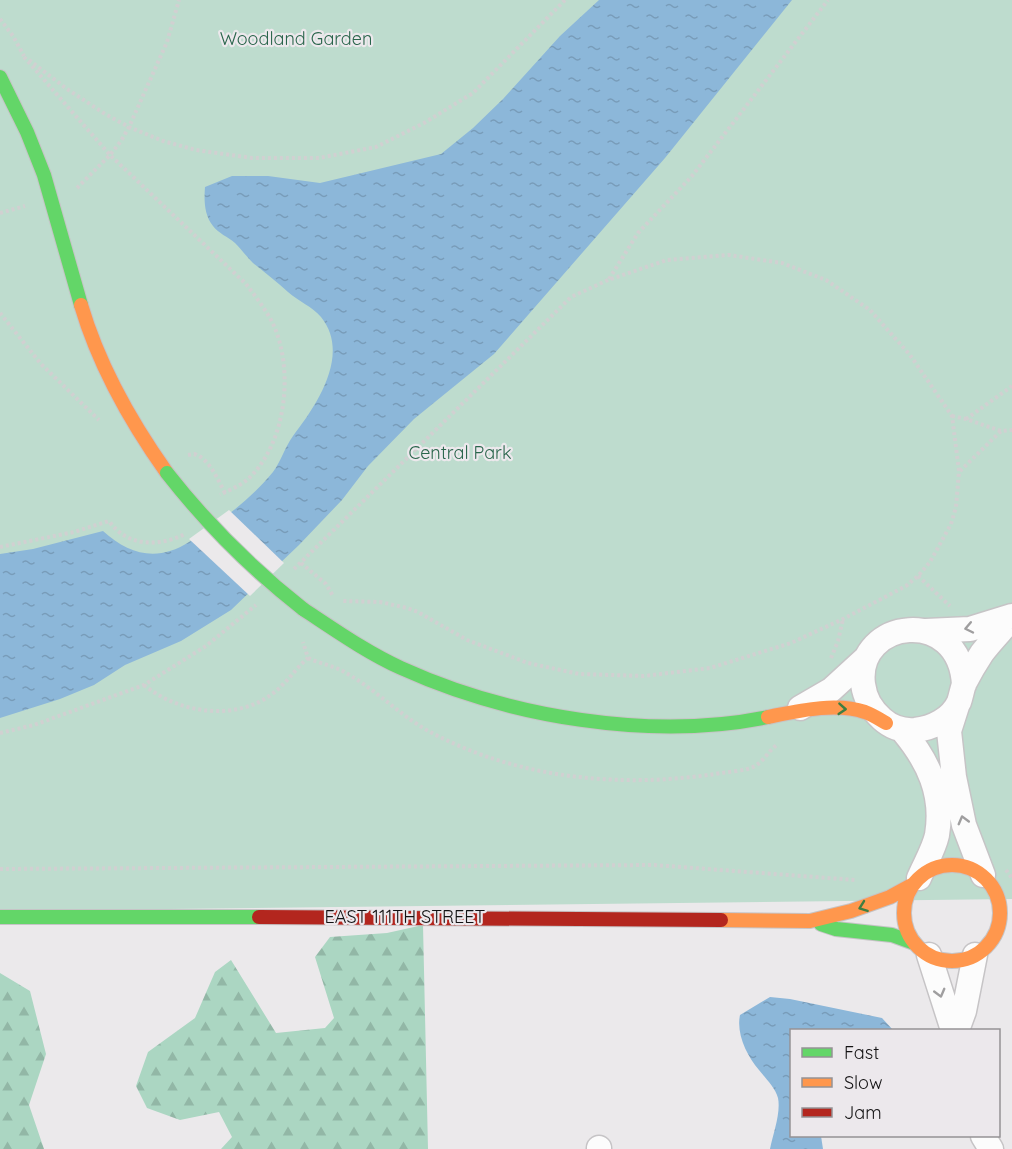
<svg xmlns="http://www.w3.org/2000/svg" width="1012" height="1149" viewBox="0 0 1012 1149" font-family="Quicksand,sans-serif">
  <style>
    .forest { fill: url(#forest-firs) }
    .park { fill: #bedcce }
    .water { fill: url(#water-ripples) }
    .pier { fill: #ebe9eb }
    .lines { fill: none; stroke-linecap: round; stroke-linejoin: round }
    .street-casing { stroke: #c6c4c6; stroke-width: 27 }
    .fast-casing { stroke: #c6c4c6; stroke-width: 16 }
    .slow-casing { stroke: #c6c4c6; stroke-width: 16 }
    .jam-casing { stroke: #c6c4c6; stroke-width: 16 }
    .path { stroke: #d1d0d1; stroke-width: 4; stroke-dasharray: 3 3; stroke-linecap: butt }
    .street { stroke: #fcfcfc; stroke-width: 24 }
    .fast { stroke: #63d668; stroke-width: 14 }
    .slow { stroke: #ff974d; stroke-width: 14 }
    .jam { stroke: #b3261e; stroke-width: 14 }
    .fast-bridge-casing { stroke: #c6c4c6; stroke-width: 16; stroke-linecap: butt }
    .fast-bridge { stroke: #63d668; stroke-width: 14 }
    .oneway { stroke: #9f9e9f }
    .oneway2 { stroke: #3f7e42 }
    .labels { text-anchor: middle; stroke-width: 4.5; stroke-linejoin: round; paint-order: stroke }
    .park-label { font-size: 18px; fill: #29654b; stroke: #ece8ec }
    .street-label { font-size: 18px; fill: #131213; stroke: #ece8ec }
  </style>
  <defs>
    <pattern id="forest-firs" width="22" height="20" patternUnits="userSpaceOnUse" patternTransform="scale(1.5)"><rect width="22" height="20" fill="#abd6c2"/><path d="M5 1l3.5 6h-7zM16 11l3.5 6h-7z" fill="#92b7a6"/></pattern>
    <pattern id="water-ripples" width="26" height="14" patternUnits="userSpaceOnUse" patternTransform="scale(1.5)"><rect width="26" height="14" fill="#8cb7d9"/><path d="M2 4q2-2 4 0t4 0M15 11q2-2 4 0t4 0" fill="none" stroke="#789cb9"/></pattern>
  </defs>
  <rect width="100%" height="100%" fill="#ebe9eb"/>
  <path class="forest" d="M423,925L428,1149H221L232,1137L219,1112L180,1120L147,1108L136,1086L148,1052L195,1018L215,972L231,960L276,1033L325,1028L334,1018L315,957L330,937L387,933Z
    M0,973L30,991L46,1054L29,1105L44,1149H0Z"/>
  <path class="park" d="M0,0H1012V899L0,911Z"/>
  <path class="water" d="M599,0H792L665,158L494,354L414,419L368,466L342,500L299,545L231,610L181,641L125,665L94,685L60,699L0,718V554L33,549L103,531C129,555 158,562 189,542C220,522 250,500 273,472C281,461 285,447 293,436C317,405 351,354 321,317C313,307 298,301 288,292C277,282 265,273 253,263C247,257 241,249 235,243C228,237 218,233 213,226C204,215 204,200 205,187L232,176H268L320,183L441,154L473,128L503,99L560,36Z
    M770,997L790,999L882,1018L893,1030H792V1136H821L823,1149H770C773,1134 781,1113 778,1098C775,1087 766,1079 759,1070C747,1056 736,1034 740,1015Z"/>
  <path class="pier" d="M229,510L284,563L250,596L189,539Z"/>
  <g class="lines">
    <g class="street-casing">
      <path id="street" d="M926,631L970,629L1012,616
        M964,685C960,605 855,619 863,684C865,699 871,709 882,719C892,728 902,731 915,730C933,728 951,719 959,702C961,696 962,690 964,684C969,674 976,662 982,653C991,641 1002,630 1012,618
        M957,706L949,731L954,777L964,825L983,875
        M800,708L831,690L867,657
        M903,731C928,761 944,794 937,835C934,849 925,864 919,878
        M929,955L953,1030
        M957,1030L964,1011L975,955
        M983,1136L991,1149
        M599,1149V1148"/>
    </g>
    <g class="fast-casing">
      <path id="fast" d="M0,77L27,132L44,175L81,305
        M303,609C335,630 366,652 401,668C509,717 651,741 768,717
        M0,917H259
        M821,924L836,929L892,935L914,943"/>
    </g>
    <g class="slow-casing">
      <path id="slow" d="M81,305C99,366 130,421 167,473
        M768,717C798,711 835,702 865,712C873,715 879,719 886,723
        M904 913a48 48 0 1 1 96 0a48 48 0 1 1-96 0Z
        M721,920L810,921L851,911L890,897L912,885"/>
    </g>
    <g class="jam-casing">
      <path id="jam" d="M259,917L721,920"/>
    </g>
    <path class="path" d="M0,19L13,36L24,56
      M24,57L110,155L246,284C256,297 267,311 274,326C294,372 286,444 248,479C240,486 229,490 220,495
      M29,60L67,89L105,114L129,127L163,141L196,150L252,158H319L376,147L424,123L473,93L565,0
      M77,188L110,155L121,141L129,127L167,42L179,0
      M0,213L25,206
      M609,279L638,233L692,176L828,0
      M0,313L41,364L99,420
      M952,416L966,419L1001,431
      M966,419L1012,386
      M188,455L194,454C209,458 218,480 225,493
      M960,471L1001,431L1012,430
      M0,547L74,532L109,521C127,547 159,547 185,534
      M301,563L326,584L333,596
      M294,569L571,297L608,280L667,260L729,255L782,263L826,280L870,310L910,355L952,416L959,471L956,507L951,524L930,562L918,576L906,586L843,619L791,643L710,668L644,676L579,674L528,663L467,640L418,612L407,608L380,602L342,601
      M918,576L950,606
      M308,658C321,664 335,666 346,673C380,692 405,721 440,737C524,779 623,788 715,774C725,772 747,771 755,766C764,761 769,750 778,744
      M831,658L838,641L843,619
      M144,685C178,713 235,722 272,694C286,684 295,669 308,658L303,642
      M0,733L34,725L144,685L206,646L256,605
      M0,869L654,865L855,880
      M1006,870L1012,878"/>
    <use href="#street" class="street"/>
    <use href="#fast" class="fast"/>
    <use href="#slow" class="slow"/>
    <use href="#jam" class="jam"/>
    <g class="fast-bridge-casing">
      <path id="fast-bridge" d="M167,473C207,524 252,569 303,609"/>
    </g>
    <use href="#fast-bridge" class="fast-bridge"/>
  </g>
  <defs><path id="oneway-chevron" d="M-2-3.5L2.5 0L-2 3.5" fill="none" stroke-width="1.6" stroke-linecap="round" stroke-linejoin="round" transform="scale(1.5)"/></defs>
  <g class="oneway">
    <use href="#oneway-chevron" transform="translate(969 628) rotate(168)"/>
    <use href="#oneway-chevron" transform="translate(963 820) rotate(-105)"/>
    <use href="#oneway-chevron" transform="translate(940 993) rotate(75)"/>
  </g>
  <g class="oneway2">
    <use href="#oneway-chevron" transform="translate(842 709) rotate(4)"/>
    <use href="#oneway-chevron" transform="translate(863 907) rotate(160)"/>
  </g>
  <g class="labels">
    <g class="park-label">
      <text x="296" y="45">Woodland Garden</text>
      <text x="460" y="459">Central Park</text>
    </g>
    <g class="street-label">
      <text x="405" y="923">EAST 111TH STREET</text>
    </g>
  </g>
  <rect x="790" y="1029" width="210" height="108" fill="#ece8ec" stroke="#959295" stroke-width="1.5"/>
  <rect x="802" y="1048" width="30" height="9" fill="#63d668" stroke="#959295" stroke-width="1.5"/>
  <text x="844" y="1059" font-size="18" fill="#131213">Fast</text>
  <rect x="802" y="1078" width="30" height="9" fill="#ff974d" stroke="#959295" stroke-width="1.5"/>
  <text x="844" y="1089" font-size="18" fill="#131213">Slow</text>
  <rect x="802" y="1108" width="30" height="9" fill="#b3261e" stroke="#959295" stroke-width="1.5"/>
  <text x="844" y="1119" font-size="18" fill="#131213">Jam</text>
</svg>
